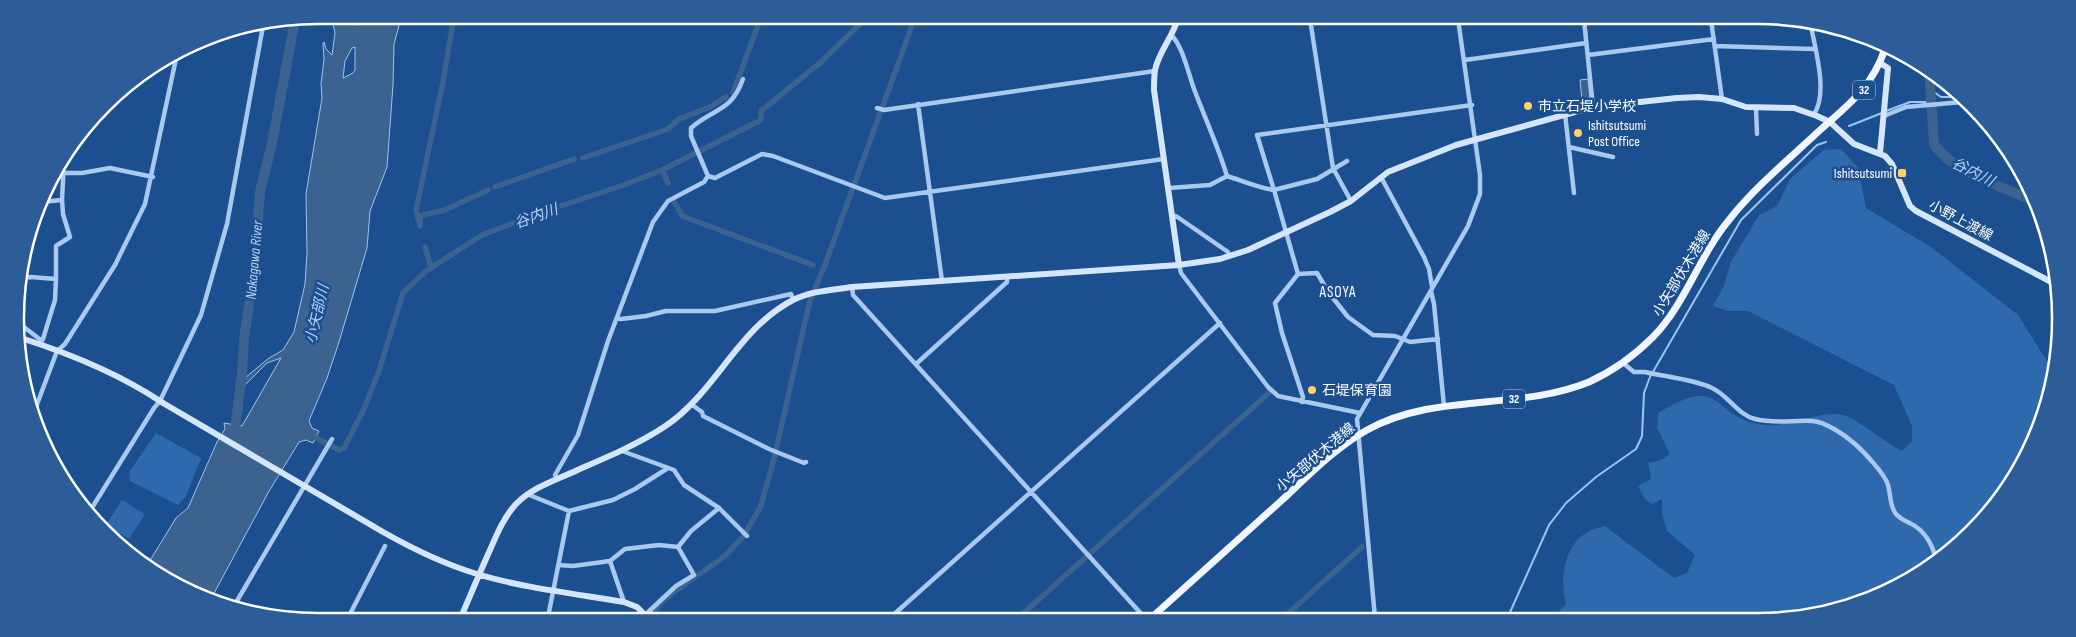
<svg xmlns="http://www.w3.org/2000/svg" width="2076" height="637" viewBox="0 0 2076 637" font-family="'Sofia Sans Condensed','Noto Sans JP',sans-serif">
  <style>
    .green { fill: #2e69ad }
    .water { fill: #3c6290; stroke: #9cc4f0; fill-rule: evenodd }
    .lines { fill: none; stroke-linecap: round; stroke-linejoin: round }
    .stream { stroke: #9cc4f0; stroke-width: 2 }
    .canal { stroke: #3c6290; stroke-width: 5.5 }
    .river { stroke: #3c6290; stroke-width: 10 }
    .street { stroke: #a9c9ee; stroke-width: 4.5 }
    .secondary { stroke: #d6e6fa; stroke-width: 6 }
    .primary { stroke: #f0f6ff; stroke-width: 7 }
    .poi-dot { fill: #ffd166; stroke: #1b4f8f; stroke-width: 2 }
    .labels { text-anchor: middle; stroke-width: 5; stroke-linejoin: round; paint-order: stroke }
    .shield { fill: #1b4f8f; stroke: #bbcadd; stroke-width: 1 }
    .shield-label { font-size: 12px; font-weight: bold; fill: #fff }
    .poi-label { font-size: 14px; fill: #fff; stroke: #1b4f8f; text-anchor: start }
    .street-label { font-size: 14px; fill: #fff; stroke: #1b4f8f }
    .water-label { font-size: 15px; font-style: italic; fill: #b5d3f5; stroke: #1b4f8f }
    .neighbourhood-label { font-size: 15px; letter-spacing: 1px; fill: #fff; stroke: #1b4f8f }
    .rim { fill: none; stroke: #fff; stroke-width: 2.5 }
  </style>
  <rect width="100%" height="100%" fill="#1b4f8f"/>
  <path class="green" d="M1841,149L1861,171V183L1866,208L1931,247L2018,315L2050,366H2055V378L2020,470L1958,546L1891,591L1797,619H1551L1566,604C1560,580 1563,547 1586,533C1591,529 1599,528 1605,526L1674,578L1687,573L1695,555L1667,531L1662,514V499L1652,504L1645,499L1638,486L1651,479L1648,463L1659,461L1670,454L1657,428L1658,413C1726,371 1710,419 1764,425C1788,428 1821,410 1843,415C1858,419 1886,443 1902,451L1912,441V426L1894,385L1748,311H1728L1713,306L1724,286L1731,262L1759,215L1777,206L1790,179L1824,150Z
    M156,433L201,458L186,496L178,505L130,481L129,472Z
    M122,500L145,514L129,539L106,525Z"/>
  <path class="water" d="M331,15H353V25L358,24L363,15H402L394,44L393,85L387,167L370,211L367,248L339,342L327,378L309,421L312,428L319,431L313,443L306,440L299,442L268,493L212,597L150,571L146,567L176,518L188,508L217,442L225,429L224,423L242,426L281,358L267,363L245,385V378L269,358L283,350L294,332L305,284L307,253L306,194L322,98L321,84L324,59L323,44L324,42L326,49L332,55L335,33ZM355,47V70L353,73L343,78L345,61L352,48Z
    M1588,79L1590,99L1582,100L1580,80Z"/>
  <g class="lines">
    <path class="stream" d="M1929,93L1934,92L1941,97H1957
      M1886,111L1910,102H1930
      M1849,126L1882,113
      M1507,619L1549,525L1566,503L1596,477L1636,449L1642,436L1644,393L1650,377L1741,220L1817,145L1826,142"/>
    <path class="canal" d="M892,17L897,22L903,17
      M733,93L761,17
      M583,158L668,129L679,119L710,107L726,97
      M662,170L668,183
      M495,187L574,159
      M675,203L682,216L813,265
      M420,224V217L423,215L445,210L488,190
      M420,226L416,210L443,82L454,16
      M425,247L431,267
      M311,435L339,450L344,448L364,409L379,371L403,293L426,271L482,235L540,213L624,185L662,170L761,120V111L821,62L867,17
      M650,617L661,603L674,592L725,556L742,538L760,508L773,463L810,300L823,270L909,34L912,26L910,17
      M1018,618L1270,392
      M1283,618L1362,547"/>
    <path class="river" d="M1929,69L1934,144C1951,171 2001,186 2031,200
      M234,438L242,373L244,339L253,279L260,192L272,143L295,20"/>
    <path class="street" d="M1310,19L1333,168L1351,201
      M1584,20L1593,107
      M1711,20L1722,99
      M1810,21C1814,45 1829,93 1814,114
      M1172,36C1182,45 1189,75 1194,89C1205,118 1218,146 1227,176
      M1715,46L1814,49
      M1588,55L1714,39
      M1465,60L1586,43
      M918,104L942,281
      M877,108L884,110L1155,71
      M1756,108L1757,134
      M1565,114L1574,193
      M1884,116L1906,107L1962,102
      M1569,147L1613,157
      M1347,161L1317,179L1274,190L1257,135L1472,105
      M55,173H82L110,168L153,177
      M708,176L715,178L762,154L773,156L885,198L1164,159
      M1381,177L1424,257L1429,269L1432,287
      M1169,188L1210,185L1227,176C1243,181 1258,188 1274,190L1298,274L1275,303L1282,333L1303,397L1302,402
      M41,202L62,200L64,161
      M1173,217L1176,216L1228,252L1229,256
      M1179,265L1181,273L1268,387L1278,396L1360,413
      M1298,274L1317,273L1329,293L1348,317L1373,335L1395,336L1410,342L1438,339
      M18,278L31,277L56,279L55,300L43,339
      M56,279V246L70,237L63,214L62,200
      M852,287L853,295L1145,618
      M1431,291L1434,304L1444,406
      M617,318L621,319L646,316L666,311H715L791,294L794,300
      M20,324L42,341
      M1623,363L1634,372H1645C1666,377 1693,379 1712,388C1728,395 1738,415 1755,419C1774,424 1793,420 1812,421C1826,422 1845,435 1855,444C1864,452 1885,474 1888,485C1891,495 1889,505 1896,514C1901,520 1909,522 1915,526C1927,534 1934,548 1936,561
      M916,364L1007,282V277
      M691,404L702,412L703,416L769,449L804,463L806,462
      M33,415L57,351L65,344L115,265L145,204L177,54
      M622,451L674,470L684,485L719,508
      M557,479L555,475L578,435L608,341L653,222L668,201L704,182L708,176L691,136V128C713,108 731,113 743,79
      M527,494L569,511L613,500L635,489L668,468
      M90,511L154,408L160,401L201,315L227,224L263,26
      M678,547L691,531L719,508L747,536
      M610,561L624,602
      M558,565L573,566L610,561L625,549L659,545L678,547L694,575L676,586L644,616
      M234,606L332,439
      M349,616L385,546
      M548,617L569,511
      M891,617L1220,323
      M1375,618L1357,419L1468,226L1480,194V175L1458,19"/>
    <path class="secondary" d="M1178,18C1173,37 1159,51 1155,70C1154,76 1154,83 1154,90L1179,265
      M1880,153L1888,68L1880,63
      M21,338C71,354 120,374 163,403L383,532C413,549 444,564 477,574C523,588 577,594 624,602L637,607L647,617
      M461,617C471,594 480,572 490,550C497,534 504,517 516,504C534,486 559,479 582,468C610,456 638,444 664,427C715,394 737,329 793,300C811,291 832,290 852,287L1179,265L1220,259L1248,250L1330,212L1351,201L1388,172L1456,145L1593,107L1677,98L1699,97L1722,99L1746,107L1794,108L1817,116L1830,122L1854,144L1885,156L1892,164L1910,206L1916,211L2055,284"/>
    <path class="primary" d="M1151,618C1194,579 1238,540 1281,501C1308,476 1335,448 1367,430C1436,392 1518,411 1589,382C1613,371 1634,356 1653,337C1686,303 1699,256 1729,220C1755,187 1788,160 1819,131C1849,104 1871,89 1885,49"/>
  </g>
  <g class="poi-dot">
    <circle cx="1528" cy="106" r="5"/>
    <circle cx="1578" cy="133" r="5"/>
    <rect x="1897" y="168" width="10" height="10" rx="2.5"/>
    <circle cx="1312" cy="390" r="5"/>
  </g>
  <g class="labels">
    <g class="shield">
      <rect x="1853" y="80.5" width="22" height="19" rx="4"/>
      <rect x="1503" y="389.5" width="22" height="19" rx="4"/>
    </g>
    <g class="shield-label">
      <text x="1864" y="94">32</text>
      <text x="1514" y="403">32</text>
    </g>
    <g class="poi-label">
      <text x="1538" y="111">市立石堤小学校</text>
      <text x="1588" y="130">Ishitsutsumi<tspan x="1588" dy="16">Post Office</tspan></text>
      <text x="1892" y="178" text-anchor="end">Ishitsutsumi</text>
      <text x="1322" y="395">石堤保育園</text>
    </g>
    <g class="street-label">
      <text transform="translate(1961 220) rotate(28)" y="5">小野上渡線</text>
      <text transform="translate(1681 273) rotate(-59)" y="5">小矢部伏木港線</text>
      <text transform="translate(1315 457) rotate(-40)" y="5">小矢部伏木港線</text>
    </g>
    <g class="water-label">
      <text transform="translate(1973 172) rotate(27)" y="5">谷内川</text>
      <text transform="translate(536 216) rotate(-20)" y="5">谷内川</text>
      <text transform="translate(254 260) rotate(-85)" y="5">Nakagawa River</text>
      <text transform="translate(317 314) rotate(-77)" y="5">小矢部川</text>
    </g>
    <g class="neighbourhood-label">
      <text x="1338" y="297">ASOYA</text>
    </g>
  </g>
  <path d="M0 0H2076V637H0ZM318 24H1758A294 294 0 0 1 2052 318V319A294 294 0 0 1 1758 613H318A294 294 0 0 1 24 319V318A294 294 0 0 1 318 24Z" fill="#2d5d98" fill-rule="evenodd"/>
  <path class="rim" d="M318 24H1758A294 294 0 0 1 2052 318V319A294 294 0 0 1 1758 613H318A294 294 0 0 1 24 319V318A294 294 0 0 1 318 24Z"/>
</svg>
